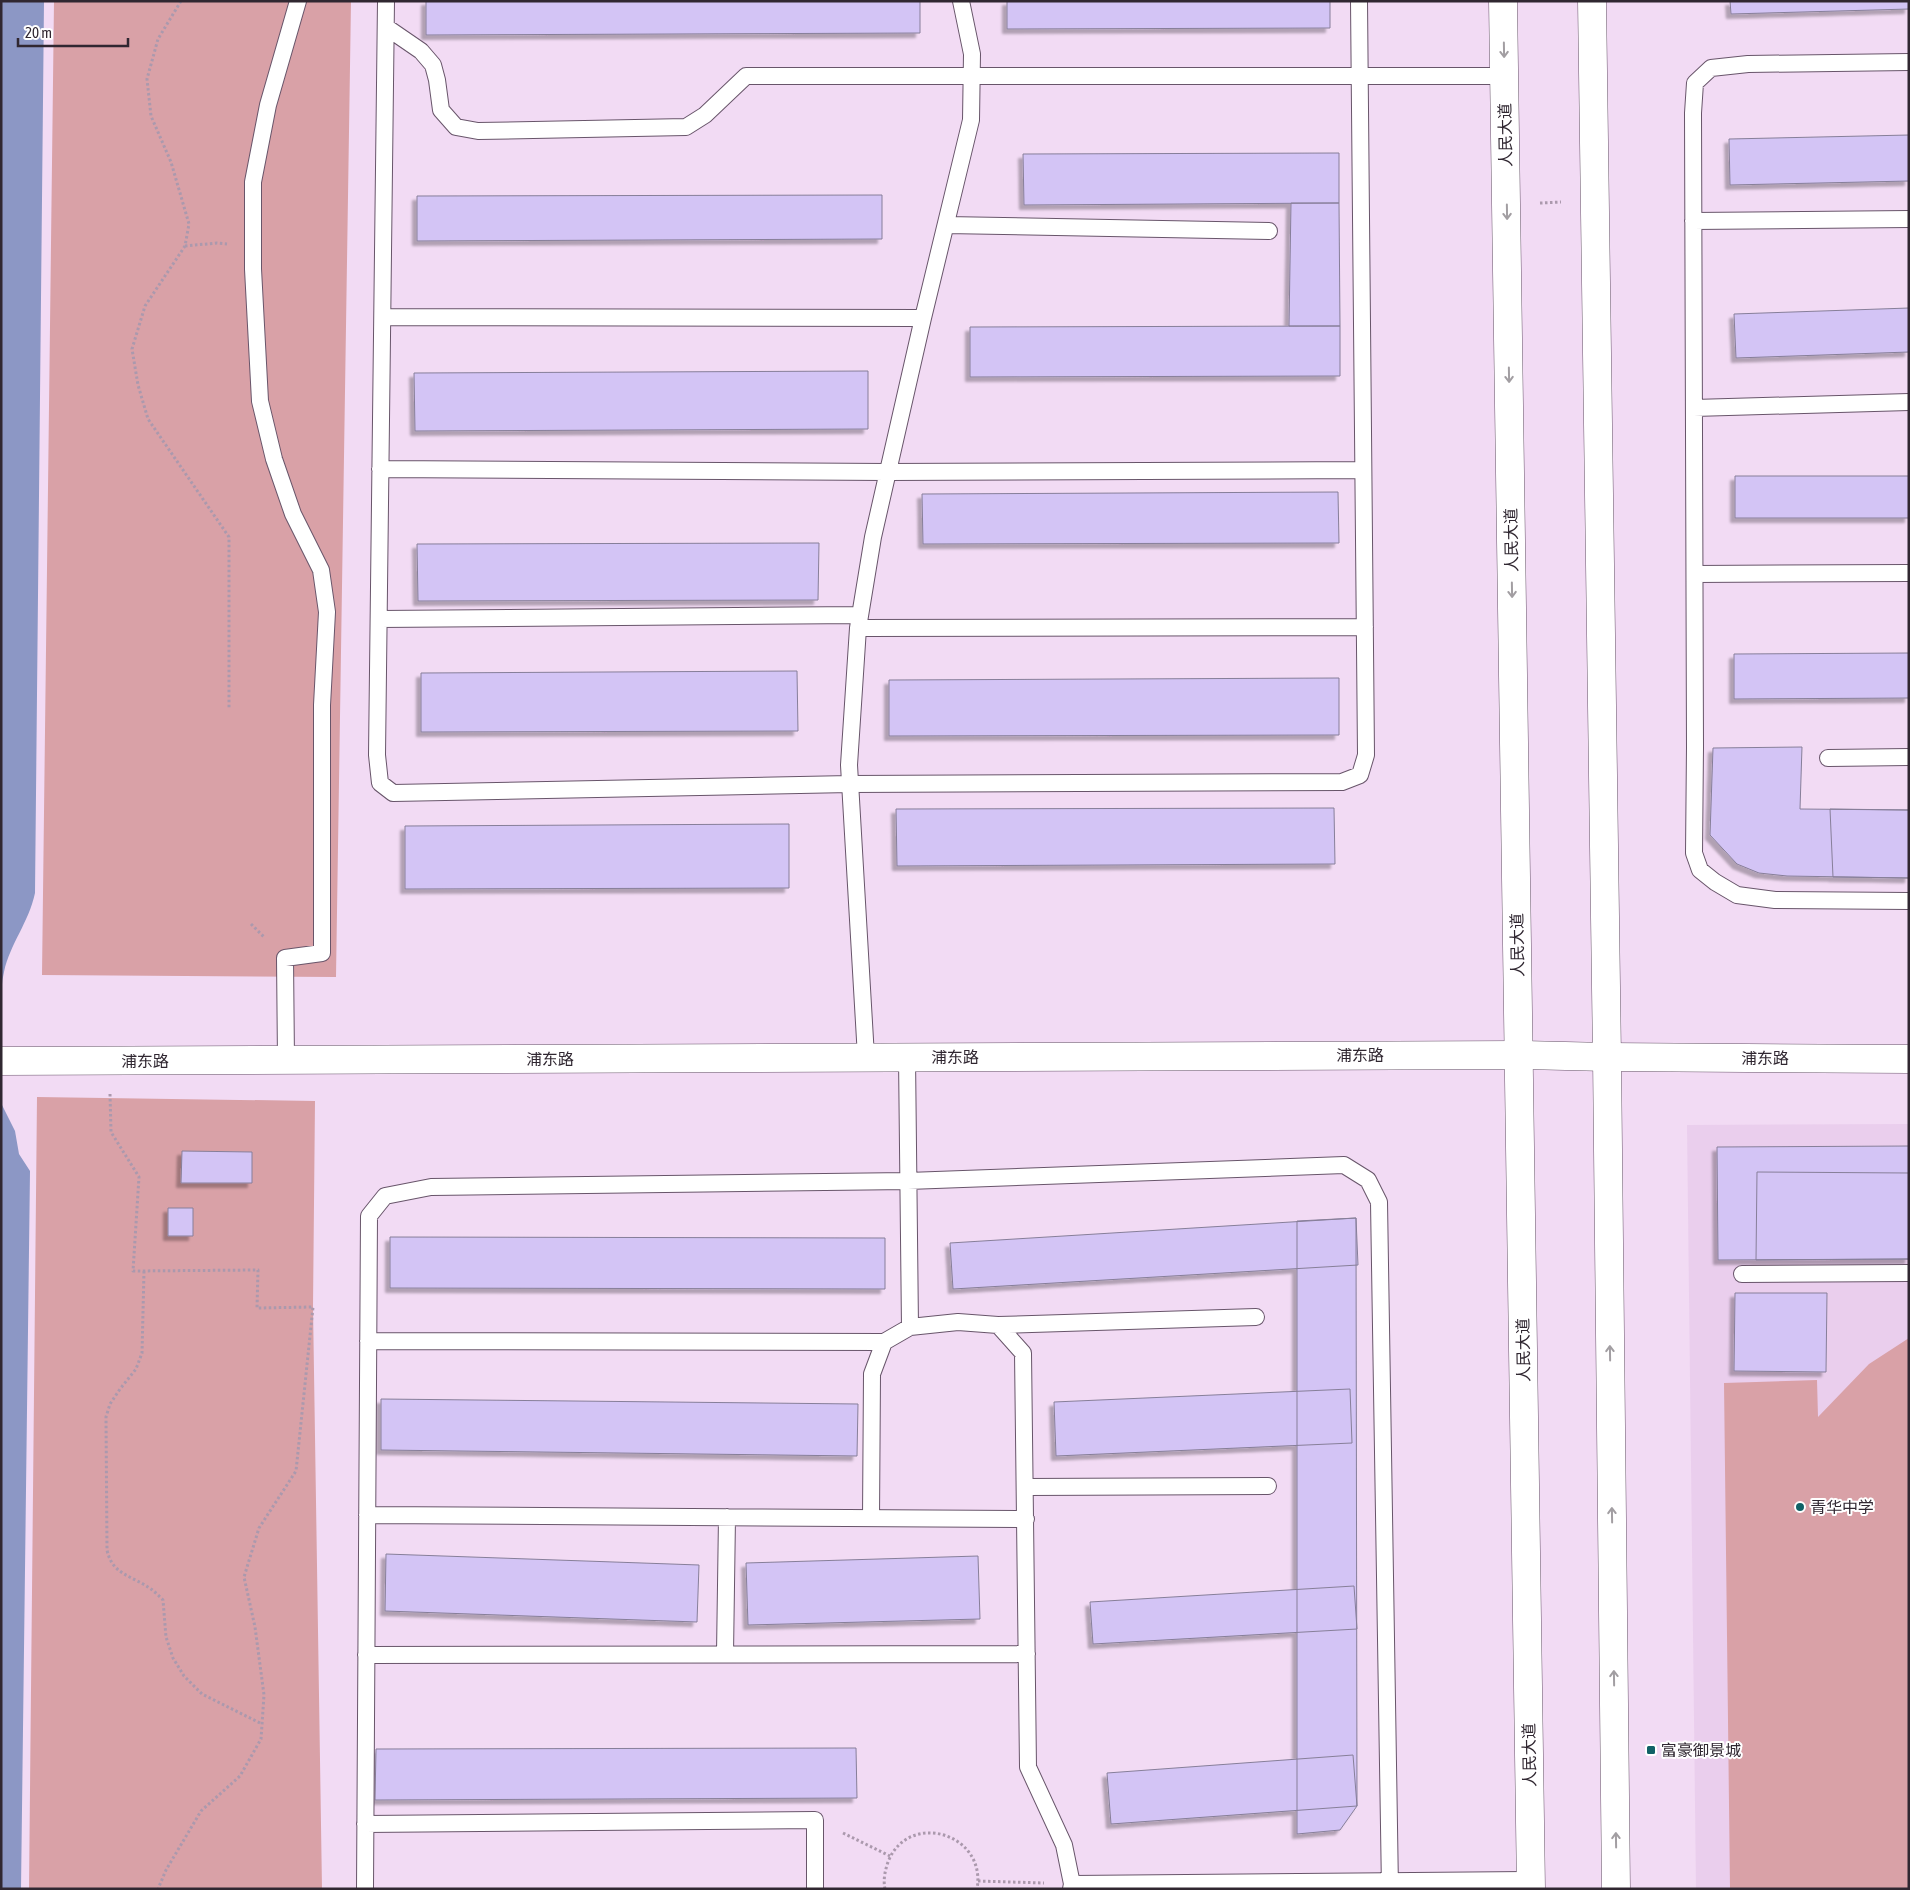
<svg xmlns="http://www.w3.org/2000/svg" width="1910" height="1890" viewBox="0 0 1910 1890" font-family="'Asap Condensed','Noto Sans SC',sans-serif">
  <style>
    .built { fill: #eaceed }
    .green { fill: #d9a1a7 }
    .water { fill: #8c97c5 }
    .building { fill: #d3c4f5; stroke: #877f99; filter: url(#shadow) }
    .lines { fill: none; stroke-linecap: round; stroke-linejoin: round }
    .service-casing { stroke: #68556a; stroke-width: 18 }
    .tertiary-casing { stroke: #68556a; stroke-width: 29 }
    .secondary-casing { stroke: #68556a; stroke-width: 29 }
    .path { stroke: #ab99ad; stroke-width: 3; stroke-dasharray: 2.5 2.5; stroke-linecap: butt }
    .service { stroke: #fff; stroke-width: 16 }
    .tertiary { stroke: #fff; stroke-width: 28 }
    .secondary { stroke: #fff; stroke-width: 28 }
    .oneway { stroke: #a29ea2 }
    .poi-dot { fill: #106166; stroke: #fff; stroke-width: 2 }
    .labels { text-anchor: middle; stroke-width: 4; stroke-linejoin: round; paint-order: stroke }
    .street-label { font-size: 16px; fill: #302731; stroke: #fff }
    .poi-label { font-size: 16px; fill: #302731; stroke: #fff; text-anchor: start }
  </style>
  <defs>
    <filter id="shadow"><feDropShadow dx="-4.5" dy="4.5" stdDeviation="1" flood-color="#0004"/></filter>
  </defs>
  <rect width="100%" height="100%" fill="#f2dbf4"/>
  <path class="built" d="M1909,1124V1889H1696L1687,1125Z"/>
  <path class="green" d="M54,1H351L336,977L42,975Z
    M37,1097L315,1101L313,1307L322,1889H29Z
    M1909,1338V1889H1730L1724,1383L1817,1380L1818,1417L1869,1364Z"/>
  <path class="water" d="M1,1H44L35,893C29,922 10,944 4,972C0,987 2,1004 1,1019Z
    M1,1103L15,1131L19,1154L30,1171L21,1889H1Z"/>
  <path class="building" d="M426,1H920V33L426,35Z
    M1007,1H1330V28L1007,29Z
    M1730,1H1909V9L1731,14Z
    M1909,135V181L1730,185L1729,139Z
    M1339,153V203L1024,205L1023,154Z
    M882,195V239L417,241V196Z
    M1291,203H1339L1340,326H1289Z
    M1909,308V352L1736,358L1734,314Z
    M1340,326V376L970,377V327Z
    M868,371V429L415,431L414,373Z
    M1735,476H1909V518H1735Z
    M1338,492L1339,543L923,544L922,494Z
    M819,543L818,600L418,601L417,544Z
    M1909,653V698L1734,699V654Z
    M797,671L798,731L421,732V673Z
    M1339,678V735L889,736V680Z
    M1802,747L1800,809L1909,810V878L1787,876L1759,873L1737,864L1710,835L1713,748Z
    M1334,808L1335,864L897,866L896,809Z
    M1830,809L1909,810V878L1833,877Z
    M789,824V888L405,889V826Z
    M1909,1146V1259L1718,1260L1717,1147Z
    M182,1151L252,1152V1183H181Z
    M1757,1172L1909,1173V1259L1756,1260Z
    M168,1208H193V1236H168Z
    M1356,1218L1358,1265L953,1289L950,1243Z
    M1356,1218L1357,1806L1340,1830L1297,1834V1221Z
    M390,1237L885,1238V1289L390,1288Z
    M1735,1293H1827L1826,1372L1734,1371Z
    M1350,1389L1352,1443L1056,1456L1054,1402Z
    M381,1399L858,1404L857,1456L381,1450Z
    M386,1554L699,1565L697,1622L385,1611Z
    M978,1556L980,1619L748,1625L746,1563Z
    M1354,1586L1357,1629L1093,1644L1090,1602Z
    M856,1748L857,1798L375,1800L376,1749Z
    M1353,1755L1357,1806L1111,1824L1107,1773Z"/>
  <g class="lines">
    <g class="service-casing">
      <path id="service" d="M386,1L377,755L380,783L393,793L850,784L1342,782L1360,775L1366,755L1359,1
        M386,27L421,51L433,65L437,80L441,110L456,127L478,131L686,127L705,115L746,76H1504
        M1909,62L1748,64L1711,68L1695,83L1693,113L1695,747L1694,853L1700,870L1715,882L1737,895L1775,900L1909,901
        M1693,221L1909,219
        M946,225L1269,231
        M383,317L923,318
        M1694,408L1909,402
        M380,469L887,472L1363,470
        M1695,574L1909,573
        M379,619L860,615
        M858,628L1365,627
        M1828,758L1909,757
        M866,1057L849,765L858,628L873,537L923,318L971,120L972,54L961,1
        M907,1057L910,1327
        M286,1060L285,958L322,953V705L327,612L321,570L293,514L274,459L260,401L253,269V182L268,105L298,1
        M1742,1274L1909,1273
        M998,1325L1256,1317
        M368,1341L884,1342
        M1026,1487L1268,1486
        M367,1515L1026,1519
        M871,1518L872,1374L884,1342L910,1327L958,1322L998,1325L1023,1353L1028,1767L1064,1845L1072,1884L1071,1889
        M725,1654L727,1517
        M366,1655L1027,1654
        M365,1824L815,1820V1889
        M1072,1884L1531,1880
        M365,1889L369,1216L385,1196L431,1187L908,1181L1344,1165L1368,1180L1379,1202L1390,1889"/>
    </g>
    <g class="tertiary-casing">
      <path id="tertiary" d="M1,1061L1519,1055L1607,1057L1909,1059"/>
    </g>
    <g class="secondary-casing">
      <path id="secondary" d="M1503,1L1531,1889
        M1592,1L1607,1057L1616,1889"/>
    </g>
    <path class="path" d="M181,1L158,39L147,79L151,116L171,162L189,224L185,246L145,306L132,349L138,385L148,419L229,537V708
      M1540,203L1561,202
      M185,246L217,243L227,244
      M251,924L265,938
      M110,1094L111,1132L139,1177L133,1271L258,1270L257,1308L313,1307L296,1471L259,1528L244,1577L255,1627L264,1695L261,1739L240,1776L201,1811L166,1870L158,1889
      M144,1271L142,1353L136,1369L120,1389L110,1404L106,1417L107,1550C112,1575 133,1576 151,1589C155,1592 159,1596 163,1600L166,1637L173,1658L184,1676L202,1694L262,1724
      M843,1833L890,1856
      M978,1881L1044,1883
      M885,1889C883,1880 885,1871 888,1862C908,1810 987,1833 977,1889"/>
    <use href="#service" class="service"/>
    <use href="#tertiary" class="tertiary"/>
    <use href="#secondary" class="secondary"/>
  </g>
  <defs><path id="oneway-shaft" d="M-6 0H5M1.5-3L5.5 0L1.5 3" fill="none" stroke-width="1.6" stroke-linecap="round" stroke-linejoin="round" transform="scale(1.25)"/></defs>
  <g class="oneway">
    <use href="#oneway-shaft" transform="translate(1504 50) rotate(89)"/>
    <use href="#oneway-shaft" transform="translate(1507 212) rotate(89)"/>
    <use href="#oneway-shaft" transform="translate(1509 375) rotate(89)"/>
    <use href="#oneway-shaft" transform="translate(1512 590) rotate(89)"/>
    <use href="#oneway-shaft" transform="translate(1610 1353) rotate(-91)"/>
    <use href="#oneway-shaft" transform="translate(1612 1515) rotate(-91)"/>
    <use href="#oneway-shaft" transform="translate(1614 1678) rotate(-91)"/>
    <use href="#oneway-shaft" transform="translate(1616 1840) rotate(-91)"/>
  </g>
  <g class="poi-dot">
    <circle cx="1800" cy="1507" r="5"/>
    <rect x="1646" y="1745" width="10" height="10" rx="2.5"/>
  </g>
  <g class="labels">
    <g class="street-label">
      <text transform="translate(1505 135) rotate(-91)" y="6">人民大道</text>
      <text transform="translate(1511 540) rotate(-91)" y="6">人民大道</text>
      <text transform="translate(1517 945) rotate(-91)" y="6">人民大道</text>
      <text x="1360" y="1061">浦东路</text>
      <text x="955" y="1063">浦东路</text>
      <text x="1765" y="1064">浦东路</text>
      <text x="550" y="1065">浦东路</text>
      <text x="145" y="1067">浦东路</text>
      <text transform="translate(1523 1350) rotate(-91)" y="6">人民大道</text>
      <text transform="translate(1529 1755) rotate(-91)" y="6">人民大道</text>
    </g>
    <g class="poi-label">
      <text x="1810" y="1513">青华中学</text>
      <text x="1661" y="1756">富豪御景城</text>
    </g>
  </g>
  <rect width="1910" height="1890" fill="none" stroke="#302731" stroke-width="5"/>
  <path d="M18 38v8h110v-8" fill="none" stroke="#302731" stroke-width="2.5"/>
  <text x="25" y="38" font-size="15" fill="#302731" stroke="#ffffff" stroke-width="4" paint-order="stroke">20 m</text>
</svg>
